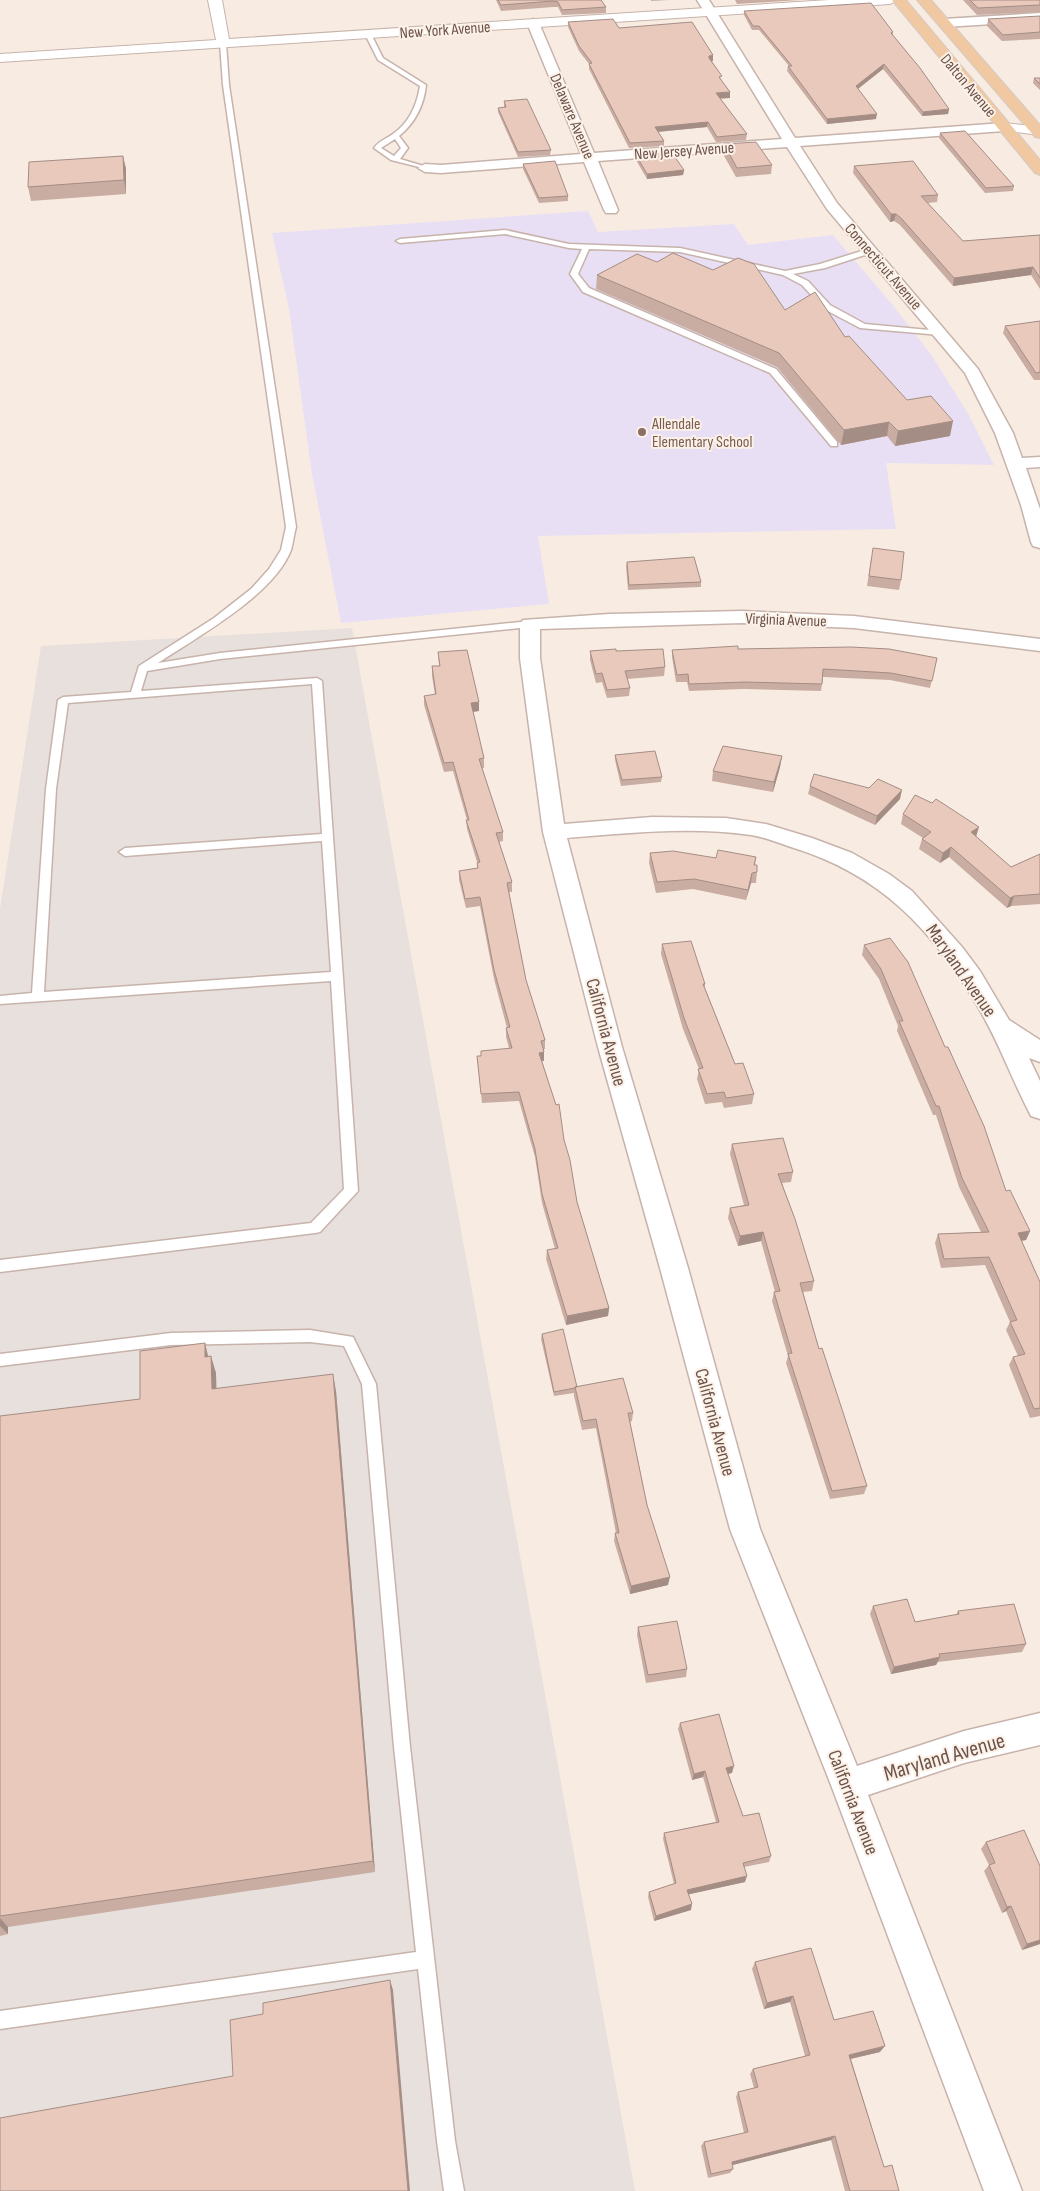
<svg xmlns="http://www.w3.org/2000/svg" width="1040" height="2191" viewBox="0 0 1040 2191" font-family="'Sofia Sans Condensed',sans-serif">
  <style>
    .industrial { fill: #e8e0dc }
    .education { fill: #e9dff4 }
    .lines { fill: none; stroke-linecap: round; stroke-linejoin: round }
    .service-casing { stroke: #c7b3ab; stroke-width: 3 }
    .minor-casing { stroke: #c7b3ab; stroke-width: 3 }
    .tertiary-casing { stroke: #c7b3ab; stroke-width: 2 }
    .primary-casing { stroke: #d3cbc9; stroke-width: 2 }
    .service { fill: #fff; fill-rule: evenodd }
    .minor { fill: #fff; fill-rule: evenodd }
    .tertiary { fill: #fff; fill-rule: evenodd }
    .primary { fill: #f0c8a1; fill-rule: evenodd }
    .wall { fill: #c9ada3 }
    .shaded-wall { fill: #a48d84 }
    .building { fill: #eac9bd; stroke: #a48d84 }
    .education-dot { fill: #8d6e63; stroke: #fcf1e7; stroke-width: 2 }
    .labels { text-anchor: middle; stroke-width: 4; stroke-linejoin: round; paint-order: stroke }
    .far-street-label { font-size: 16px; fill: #6c534c; stroke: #fcf1e7 }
    .far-education-label { font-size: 16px; fill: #785e54; stroke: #fcf1e7; text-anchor: start }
    .street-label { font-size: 19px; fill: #6c534c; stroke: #fcf1e7 }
    .near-street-label { font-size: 22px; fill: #6c534c; stroke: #fcf1e7 }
  </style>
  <rect width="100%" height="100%" fill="#f8ece2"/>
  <path class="industrial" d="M352,628L635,2191H0V909L41,646Z"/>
  <path class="education" d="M588,211L598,232L734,224L748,245L833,235L892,304L932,356L969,415L994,465L886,463L896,529L538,536L549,604L341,623L312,474L289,309L272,233Z"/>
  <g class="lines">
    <g class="service-casing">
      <path id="service" d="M368,32L371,34L383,58L426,85C424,105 415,123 399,136L408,148L400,159L427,167V169L391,160L374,148C379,141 386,139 393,134C409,123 417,105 420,86L378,60L365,34ZM395,139L401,148L394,156L381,148Z
        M223,41L226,43L229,85L296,527C294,534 293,543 291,550C274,595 197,637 158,663L220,653L530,621L535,624L530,627L220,659L147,671L141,691L317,678L322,681L358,1191L320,1232L315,1233L0,1272V1260L311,1223L344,1189L331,981L0,1004V996L32,993L46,789L58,700L63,697L131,692L139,666L214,618L251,589L269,569L281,550L286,527L223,85L220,43ZM312,684L322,834L125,848L119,852L125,856L322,841L331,972L44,992L56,789L68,703Z
        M505,230L569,244L680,248L785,271L820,264L871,248L875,250L874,252L825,268L793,274L808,281L830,305L865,324L940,331L944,333L940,335L860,328L824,309L802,285L783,275L680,252L589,249L578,274L589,288L776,369L837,442V446H831L770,373L583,292L570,274L582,249L569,248L505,234L400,243L396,241L400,239Z
        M310,1330L353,1337L376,1384L410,1747L455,2141L464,2191H444L437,2141L418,1969L0,2029V2011L416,1952L394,1747L362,1384L344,1346L310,1342L171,1345L0,1366V1354L171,1333Z"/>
    </g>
    <g class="minor-casing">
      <path id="minor" d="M697,0H709L795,138L1004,123L1011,127L1004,131L800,146L837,203L978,369L1013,433L1022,458L1040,457V467L1026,468L1040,509V548L1033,546L1031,542L1021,505L995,433L965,373L827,209L787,147L598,161L618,210L616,213H606L604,210L584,162L441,173L425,172L418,168L425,164L441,165L581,154L527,23L533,19L539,23L594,153L782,139Z
        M1040,13V21L944,27L938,23L944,19Z
        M742,611L854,616L1040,639V651L854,628L742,623L540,629V658L564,824L652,817L726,818L766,824L812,838L852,853L889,874L912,891L962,947L980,971L1009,1020L1040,1040V1062L1029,1058L1040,1081V1119L1031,1116C1012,1080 999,1042 978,1007C932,929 880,874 791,847C778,843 765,837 751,835C690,826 628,833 567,838L622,1047L688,1268L760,1529L857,1766L964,1731L1040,1713V1745L964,1763L868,1795L1022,2191H984L831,1785L730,1529L660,1268L598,1047L543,832L520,658V624L523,620L609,614Z"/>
    </g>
    <g class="tertiary-casing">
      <path id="tertiary" d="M208,0H222L229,39L829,0H897L890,4L0,62V54L216,40Z
        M1004,123L1040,127V135L999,130L997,127L999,124Z"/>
    </g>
    <g class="primary-casing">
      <path id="primary" d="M892,0H906L1040,160V175L1035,173Z
        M917,0H931L1040,125V138L1035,137Z"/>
    </g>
    <use href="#service" class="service"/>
    <use href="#minor" class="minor"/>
    <use href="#tertiary" class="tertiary"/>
    <use href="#primary" class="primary"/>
  </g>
  <path class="wall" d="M496,0H601L606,7V13L562,15L558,7H553L501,11Z
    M651,0H669L651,1Z
    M735,0H800L737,4Z
    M963,0H1040V12L977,15Z
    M744,11L893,32V35L949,109L948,114L922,116L883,69L858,89L876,119L827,124L787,71L788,66H789L759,30H752L744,15Z
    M1040,16V39L1002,41L987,26L988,19Z
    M568,22L619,28L713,61H712L722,81L730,92V98H720L747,134L746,140L716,142L707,127L658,132L664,141V146L629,148L589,69V64L579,51L568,27Z
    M1034,78H1040V90L1033,83Z
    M504,101L551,150L550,155L518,157L498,112V108L504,107Z
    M940,133L1014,186L1013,191L985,193L939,138Z
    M724,144L772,165L771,174L736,177L723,154Z
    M636,155L684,170L683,175L647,179L636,160Z
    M123,156L126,169V194L31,201L28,187Z
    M523,164L568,196V201L539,203L523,169Z
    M854,166L938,195L937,202L928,203L963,241L1040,235V289L1031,275L953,286L900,225L894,221L890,222L853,173Z
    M657,262L845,337L907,400L950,436L895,446L887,436L841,445L777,367L596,289L597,275Z
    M1040,321V380H1034L1003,333L1005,326Z
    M871,559L901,580L899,590L867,586Z
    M627,562L701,582V587L628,590L626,567Z
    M738,649L937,658L930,688L890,680L823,677L821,691L744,689L689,691L687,682H676L672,657V650Z
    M590,651H616L665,667L664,676L627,679L630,688L629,696L607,698L602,682L596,683L590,660Z
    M438,652L479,711L473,712L484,758V768H482L503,832V841L499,842L512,882V892H509L526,980L545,1040V1049H544V1061H542L564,1140L577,1202L609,1308L608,1316L566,1325L546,1259L547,1250L555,1249L542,1203L535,1157L519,1101L482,1103L477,1056H481L509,1048L506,1037V1028H507L494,979L480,906L466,908L459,880V871L477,868V862L467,829L466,820H467L453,771L444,772L424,705V696L435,695L432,676V666H439Z
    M615,755L662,777L661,782L621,786L615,760Z
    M782,756L780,767L773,792L712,781L713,771Z
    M810,786L869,788L900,799L875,825L808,794Z
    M903,814L976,837L1011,867L1040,854V904L1011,906L1007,908L949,857L940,863L919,849L922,839L923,838L901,824Z
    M650,853L716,858L756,857L755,865L757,872L756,883H751L746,900L693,889L656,893L649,863Z
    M890,938L1006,1191L1030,1231L1026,1240L1021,1241L1040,1282V1416L1030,1418L1009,1365L1013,1357L1018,1356L1006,1330L1010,1322L985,1265L941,1268L935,1243L938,1234L981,1232L959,1187L936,1115H933L897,1031L898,1026L879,979L862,955L864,945Z
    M662,944L705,984V988L735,1064L754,1094L752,1104L724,1108L722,1102L705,1104L697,1079L699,1069L683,1029L661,954Z
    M732,1144L793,1172L791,1182L782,1183L814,1281L812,1291L803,1292L819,1349L867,1486L864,1494L830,1499L786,1363L788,1356L772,1301L774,1292H775L761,1241L738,1246L728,1218L730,1208L744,1205L730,1154Z
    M542,1334L577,1387L633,1413L632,1421L630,1422L647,1505L668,1585L630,1594L614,1541L615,1533H616L596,1428L582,1430L574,1396V1393L554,1396L541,1339Z
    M208,1357L216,1373V1388L336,1391L375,1872L8,1927V1934L0,1936V1416L140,1399Z
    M873,1606L915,1622L956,1615L958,1611L1026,1644L1022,1652L938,1662L936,1665L891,1674L870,1614Z
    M638,1627L687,1669L686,1677L646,1683L637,1635Z
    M680,1723L732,1773L728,1774L743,1816L771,1856L769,1862L744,1867L745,1882L689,1894L691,1910L654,1921L648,1897L649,1892L674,1884L663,1839L664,1833L716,1822L703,1777L692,1780L678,1729Z
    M986,1842L1040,1944L1022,1950L1006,1911L1002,1913L984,1871L989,1865L981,1849Z
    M755,1962L834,2020L880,2052L851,2059L884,2167L899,2191H845L831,2140L732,2165L733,2169L730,2173L708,2178L701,2146L704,2142L744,2133L736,2097L738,2092L754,2088L750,2074L753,2069L805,2056L790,2002L764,2009L752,1969Z"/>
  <path class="shaded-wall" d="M713,55V61H709V56Z
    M884,64L883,69L855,91L856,86Z
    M730,92V98L716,99V93Z
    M949,109L948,114L922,116L923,112Z
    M877,114L876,119L827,124V119Z
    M708,122L707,127L655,132V127Z
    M123,156L126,169V194L124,180Z
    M684,170L683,175L647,179V174Z
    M891,214H896L894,221L890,222Z
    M1033,267L1031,275L953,286L954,278Z
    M953,421L950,436L895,446L898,431Z
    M889,422L887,436L841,445L844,430Z
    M479,702V711L471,712V703Z
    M782,756L780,767L773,792L774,782Z
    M902,790L900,799L875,825L877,816Z
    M979,827L976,837L971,832Z
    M951,847L949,857L940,863L943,853Z
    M752,873L751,883L746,900L748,890Z
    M1014,896L1011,906L1007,908L1010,898Z
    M544,1052V1061H539V1053Z
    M1030,1231L1026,1240L1014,1242L1018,1233Z
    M763,1232L761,1241L738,1246L740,1236Z
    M609,1308L608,1316L566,1325L567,1316Z
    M205,1343L209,1360L205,1357Z
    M211,1356L216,1373L217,1405L212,1389Z
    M333,1374L336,1391L375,1872L373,1861Z
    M670,1577L668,1585L630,1594L631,1586Z
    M940,1657L936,1665L891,1674L894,1667Z
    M734,1766L732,1773L725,1774L726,1768Z
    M705,1771L703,1777L692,1780L694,1774Z
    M747,1876L745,1882L686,1895L687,1890Z
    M692,1904L691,1910L654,1921L656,1916Z
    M1011,1906L1006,1911L1002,1913L1007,1907Z
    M0,1918L8,1927V1934L0,1926Z
    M1040,1940V1944L1022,1950L1027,1944Z
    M390,1980L393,1990L410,2191H408Z
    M793,1996L790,2002L764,2009L767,2003Z
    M885,2046L880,2052L845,2060L849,2055Z
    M835,2136L831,2140L729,2166L732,2162Z"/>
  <path class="building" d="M498,0H601L606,7L562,10L558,2L553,1L501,5Z
    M970,0H1040V5L978,8Z
    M871,3L893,32L891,33L920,68L949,109L923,112L884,64L856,86L877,114L827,119L788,66H792L759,26H753L744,11Z
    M1040,16V32L1003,35L988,19Z
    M613,19L619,28L692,22L713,55L709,56V58L722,76L719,77L730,92L716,93L747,134L717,137L708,122L655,127L664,141L630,143L589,64L592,63L579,46L568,22Z
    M1034,78H1040V84Z
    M527,99L551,150L518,152L498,108L506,107L504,101Z
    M965,131L1014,186L986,188L940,133Z
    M756,142L772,165L737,168L724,144Z
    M672,153L684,170L647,174L636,155Z
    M123,156L124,180L28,187L29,162Z
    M555,161L568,196L539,198L523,164Z
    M913,161L938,195L921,196L963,241L1040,235V278L1033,267L954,278L901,218L896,214H891L854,166Z
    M673,253L713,270L738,258L754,264L785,310L815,292L845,337L849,336L907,400L931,396L953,421L898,431L889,422L844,430L779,353L597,275L637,254L657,262Z
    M1040,321V372L1036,373L1005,326Z
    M873,548L904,552L901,580L869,576Z
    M694,557L701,582L629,585L627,562Z
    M738,646V649L851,647L889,649L937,658L932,681L891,673L823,669L822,684L745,682L689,684L688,674L677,675L672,650Z
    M616,649V651L663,649L665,667L625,671L630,688L607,690L602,673L596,674L590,651Z
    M467,650L479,702L471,703L484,758L479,759L503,832L496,833L512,882L507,883L526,980L545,1040L541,1041L544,1052L539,1053L556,1105L559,1104L564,1140L570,1160L577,1202L609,1308L567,1316L547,1250L558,1248L542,1194L535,1149L519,1092L481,1094L477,1056H481V1051L512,1048L506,1028L510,1027L494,970L480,897L465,899L459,871L478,868L477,863L480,862L466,820H469L453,762L444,763L424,696L436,694L432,666H440L438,652Z
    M723,746L782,756L774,782L713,771Z
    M655,751L662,777L622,780L615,755Z
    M814,774L869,788L878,779L902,790L877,816L810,786Z
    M915,795L932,803L936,799L979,827L971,832L1011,867L1040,854V894L1014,896L1010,898L951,847L943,853L922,839L931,832L903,814Z
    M718,850L756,857L754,865H757V872L752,873L748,890L694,879L657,882L650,853L673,851L716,858Z
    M890,938L908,962L945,1047H948L984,1126L1006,1191L1010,1190L1030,1231L1018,1233L1040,1282V1408L1034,1409L1013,1357L1025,1354L1010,1322L1017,1320L989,1257L944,1259L938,1234L989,1232L962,1178L939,1106H936L899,1021H903L881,969L864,945Z
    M691,941L705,984H703L735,1064L743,1063L754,1094L726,1098L724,1092L707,1094L698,1069L703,1068L684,1018L662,944Z
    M783,1138L793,1172L778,1174L795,1219L814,1281L800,1283L819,1349L822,1348L867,1486L832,1491L788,1354L792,1353L774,1292L780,1291L763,1232L740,1236L730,1208L749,1205L732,1144Z
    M563,1329L577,1387H575V1388L554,1392L542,1334Z
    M205,1343V1357L211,1356L212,1389L333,1374L373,1861L0,1916V1416L140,1399V1351Z
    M623,1378L633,1413H628L647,1505L670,1577L631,1586L615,1533H619L596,1419L583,1421L575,1387Z
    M907,1599L915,1622L959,1614L958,1611L1014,1604L1026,1644L939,1654L940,1657L894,1667L873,1606Z
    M677,1621L687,1669L648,1675L638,1627Z
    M719,1714L734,1766L726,1768L743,1816L759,1813L771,1856L743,1863L747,1876L687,1890L692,1904L656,1916L649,1892L676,1883L664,1833L719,1822L705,1771L694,1774L680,1723Z
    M1024,1830L1040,1866V1940L1027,1944L1011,1906L1007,1907L989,1865L995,1863L986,1842Z
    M811,1948L834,2020L873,2011L885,2046L849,2055L884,2167L892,2165L899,2191H850L835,2136L732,2162L733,2169L711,2174L704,2142L748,2132L738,2092L758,2087L753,2069L810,2055L793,1996L767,2003L755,1962Z
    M390,1980L408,2191H0V2118L233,2076L230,2020L263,2014V2003Z"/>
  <circle class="education-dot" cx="642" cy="432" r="5"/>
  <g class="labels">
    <g class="far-street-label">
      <text transform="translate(445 29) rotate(-4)" y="6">New York Avenue</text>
      <text transform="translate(969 85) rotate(50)" y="6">Dalton Avenue</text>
      <text transform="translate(573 116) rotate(67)" y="6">Delaware Avenue</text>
      <text transform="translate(684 150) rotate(-4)" y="6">New Jersey Avenue</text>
      <text transform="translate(884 266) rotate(49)" y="6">Connecticut Avenue</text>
      <text transform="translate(786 619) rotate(2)" y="6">Virginia Avenue</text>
    </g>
    <g class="far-education-label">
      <text x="652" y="429">Allendale<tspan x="652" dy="18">Elementary School</tspan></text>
    </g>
    <g class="street-label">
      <text transform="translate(962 970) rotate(55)" y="7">Maryland Avenue</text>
      <text transform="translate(607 1032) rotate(75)" y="7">California Avenue</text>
      <text transform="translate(716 1422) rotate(75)" y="7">California Avenue</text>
      <text transform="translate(854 1802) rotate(69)" y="7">California Avenue</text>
    </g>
    <g class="near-street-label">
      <text transform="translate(944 1756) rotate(-16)" y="8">Maryland Avenue</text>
    </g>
  </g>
</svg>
